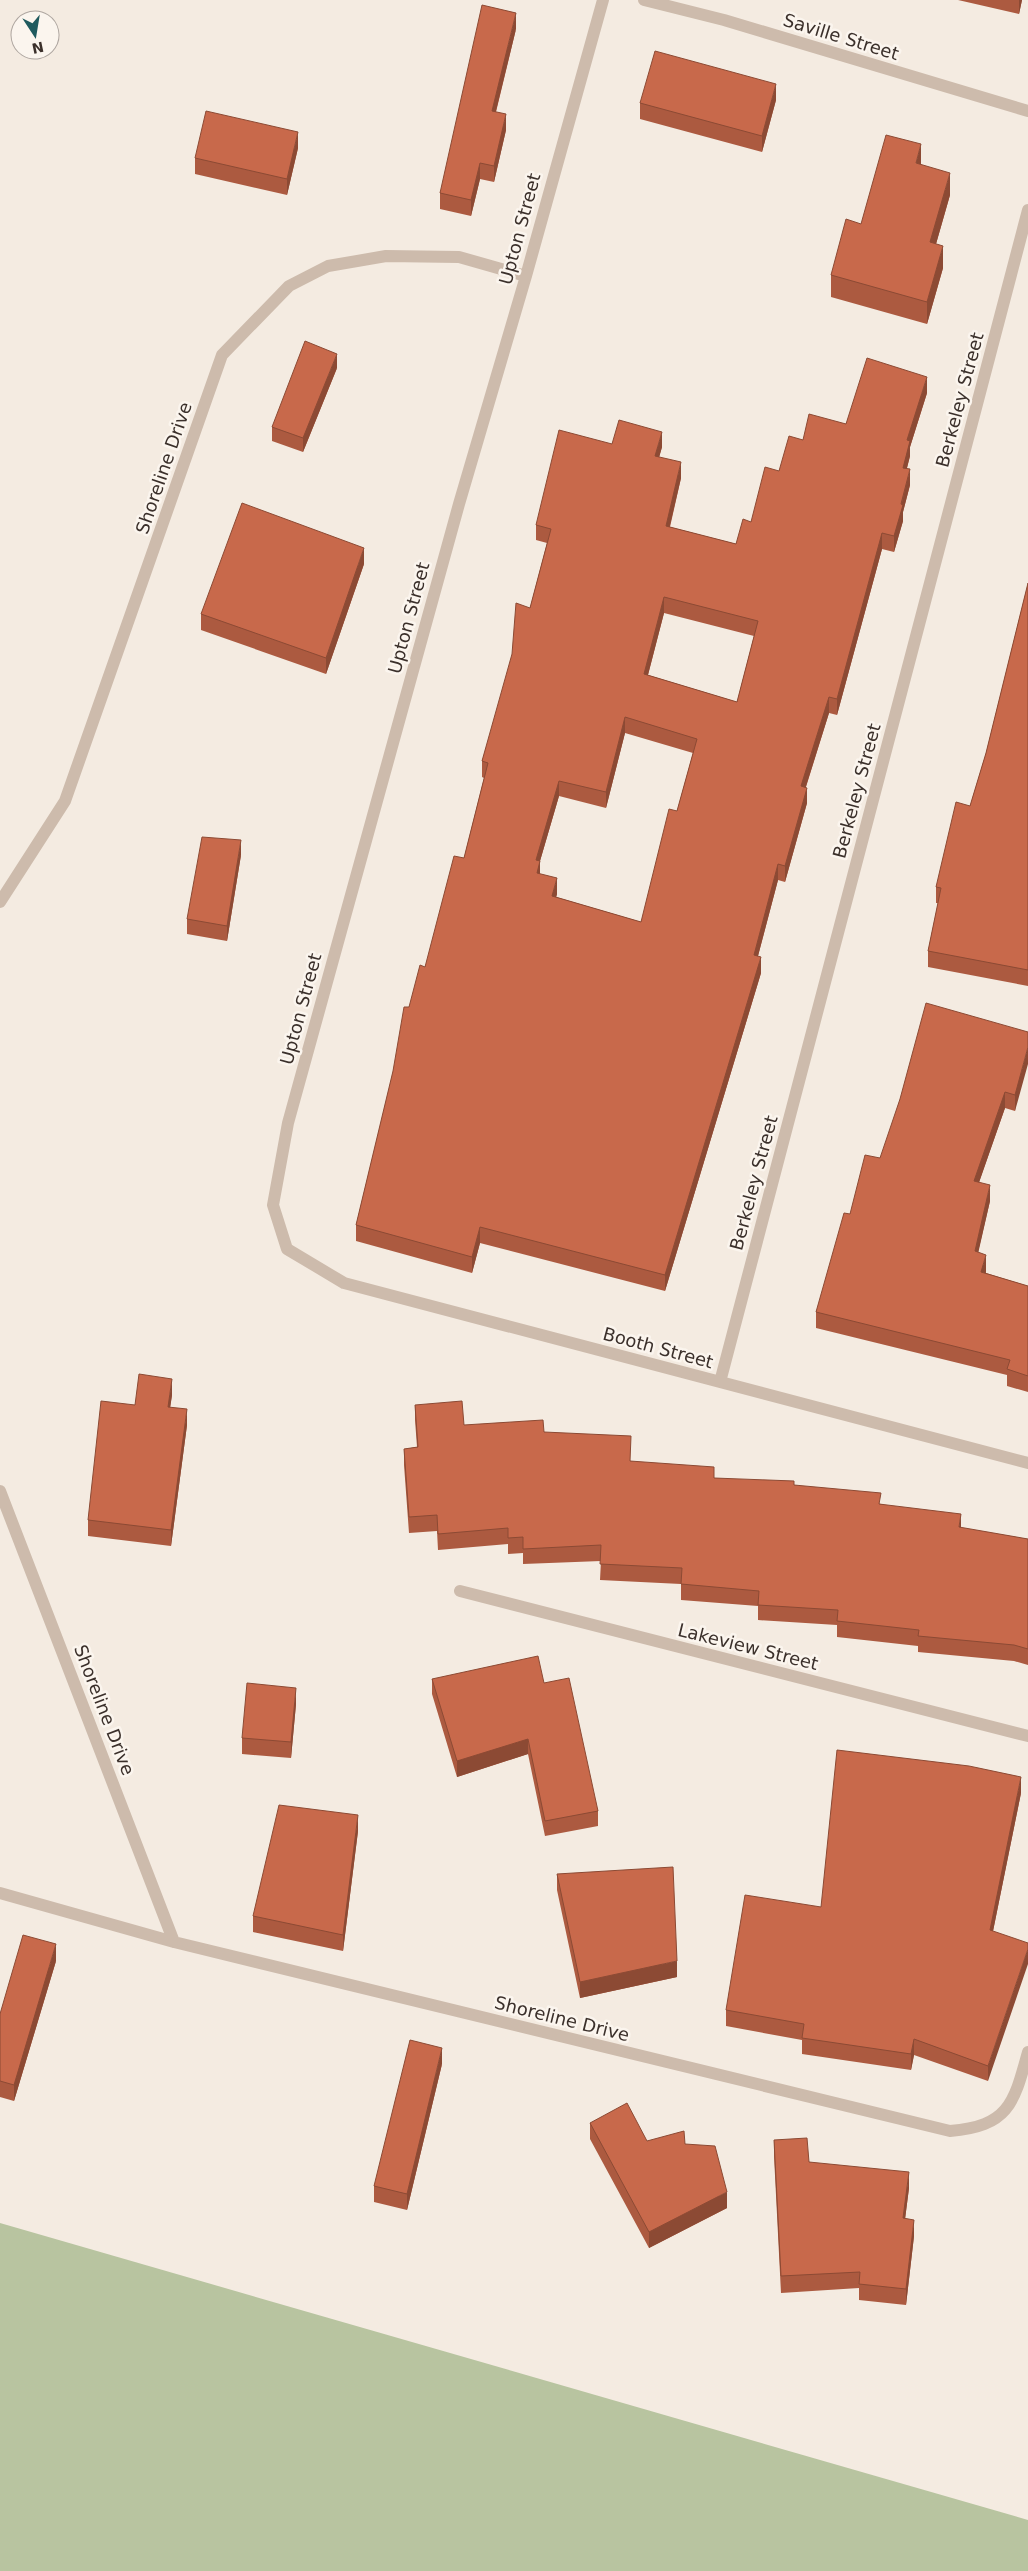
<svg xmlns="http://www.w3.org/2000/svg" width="1028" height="2571" viewBox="0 0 1028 2571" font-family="'DejaVu Sans',sans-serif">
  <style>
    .green { fill: #b8c4a0 }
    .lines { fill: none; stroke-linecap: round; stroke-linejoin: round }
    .minor { stroke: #cdbbac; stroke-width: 12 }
    .wall { fill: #ac5a40; fill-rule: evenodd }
    .shaded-wall { fill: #8c4a34 }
    .building { fill: #c8694b; stroke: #8c4a34; fill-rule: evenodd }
    .labels { text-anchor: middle; stroke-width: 5; stroke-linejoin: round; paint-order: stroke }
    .street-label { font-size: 18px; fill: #3b302b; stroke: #fbf5ee }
  </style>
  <rect width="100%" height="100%" fill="#f4ebe1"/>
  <path class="green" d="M0,2223L1028,2520V2571H0Z"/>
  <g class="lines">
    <path class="minor" d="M603,0L526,276L459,504L288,1123L273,1205L287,1249L344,1283L1028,1463
      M644,0L724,20L1028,111
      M0,902L65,801L222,355L289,286L328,266L386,256L459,257L526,276
      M720,1382L1028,210
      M0,1491L174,1942
      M460,1591L1028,1736
      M0,1893L174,1942L950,2131C1009,2126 1014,2103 1028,2052"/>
  </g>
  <path class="wall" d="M958,0H1022L1019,14Z
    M516,29L496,112L506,130L494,182L480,179L471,216L440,209V193Z
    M776,100L762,152L640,119V103Z
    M298,148L287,195L195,174V158Z
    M921,164L950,195L936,244L943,268L927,324L831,297V275L861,224Z
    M337,368L303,452L272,441V427Z
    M927,393L910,447V456L907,468L910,485L903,512V521L894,552L882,549L837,715L829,713L806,787L807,803L785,882L778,880L758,956L761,973L665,1291L480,1243L472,1273L356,1241V1225L409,1007L425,967L464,858L484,778L482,777V761L530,608L547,543L536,540V525L612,444L662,447L659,457L681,478L670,527L736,544L751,522L779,471L803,440ZM664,613L754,636L737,702L648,675ZM625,733L693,753L677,811L641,922L556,897L557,894L540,874V861L559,796L606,808Z
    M364,564L326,674L201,630V614Z
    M1028,583V986L928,967V951L938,903H936V887L970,806L986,753Z
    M241,855L227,941L187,934V919Z
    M1028,1032L1015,1111L1005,1108L979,1182L990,1201L978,1252L986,1271V1273L1028,1286V1392L1007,1386V1375L816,1328V1312L850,1214L880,1158Z
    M172,1395L170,1407L187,1425L171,1546L88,1536V1520L135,1405Z
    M415,1405L464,1425L544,1432L631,1461L714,1478L794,1485L881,1504L961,1528L1028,1539V1665L1014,1661L918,1652V1646L837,1637V1625L758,1620V1606L681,1600V1584L600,1580L601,1561L523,1564V1553L508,1554V1544L438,1550L437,1531L409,1533L404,1465V1449L417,1447L415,1420Z
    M432,1679L544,1683L598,1811V1826L545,1836L528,1754L457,1777L432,1694Z
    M296,1704L291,1758L242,1754V1738Z
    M1021,1793L993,1931L988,2081L914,2055L911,2070L802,2054V2040L726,2026V2010Z
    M358,1831L343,1951L253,1932V1916Z
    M557,1874L677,1977L580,1998L557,1890Z
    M56,1961L14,2101L0,2097V2014Z
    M442,2064L407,2210L374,2202V2186Z
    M590,2123L647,2141L685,2144L727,2208L649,2248L590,2139Z
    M774,2140L809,2162L909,2188L905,2219L914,2236L906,2305L859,2300V2288L781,2293L774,2156Z"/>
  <path class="shaded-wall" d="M1019,0H1022L1019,14Z
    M516,13V29L492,127V111Z
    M776,84V100L762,152V136Z
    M506,114V130L494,182V166Z
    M298,132V148L287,195V179Z
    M921,144V167L916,163Z
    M480,163V179L471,216V200Z
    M950,173V195L930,265V242Z
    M943,246V268L927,324V302Z
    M337,354V368L303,452V438Z
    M927,377V393L910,447V456L903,483V468L907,440Z
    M662,432V447L655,472V456Z
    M681,462V478L666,542V526Z
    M910,469V485L903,512V521L894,552V536Z
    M882,533V549L837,715V699Z
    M364,548V564L326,674V658Z
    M664,597V613L644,690V674Z
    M829,697V713L801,802V786Z
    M625,717V733L606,808V792Z
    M559,781V796L540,861V876L537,889L536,860Z
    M807,788V803L785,882V866Z
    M241,840V855L227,941V926Z
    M778,864V880L754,971V955Z
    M557,878V894L552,912V896Z
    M761,957V973L665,1291V1275Z
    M1028,1047V1064L1015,1111V1095Z
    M1005,1092V1108L974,1197V1181Z
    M990,1185V1201L975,1267V1251Z
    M480,1227V1243L472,1273V1257Z
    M986,1255V1271L981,1288V1272Z
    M172,1379V1395L168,1423V1407Z
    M187,1409V1425L171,1546V1530Z
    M961,1514V1530L959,1527Z
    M296,1688V1704L291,1758V1742Z
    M528,1739V1754L457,1777V1761Z
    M1021,1777V1793L990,1946V1930Z
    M358,1815V1831L343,1951V1935Z
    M56,1944V1961L14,2101V2085Z
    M1028,1949V1964L988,2081V2066Z
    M677,1961V1977L580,1998V1982Z
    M914,2039V2055L911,2070V2054Z
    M442,2048V2064L407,2210V2194Z
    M909,2172V2188L903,2235V2218Z
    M727,2192V2208L649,2248V2232Z
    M914,2220V2236L906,2305V2289Z"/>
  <path class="building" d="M482,5L516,13L492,111L506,114L494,166L480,163L471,200L440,193Z
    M655,51L776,84L762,136L640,103Z
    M206,111L298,132L287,179L195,158Z
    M886,135L921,144L916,163L950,173L930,242L943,246L927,302L831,275L846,219L861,224Z
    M305,341L337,354L303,438L272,427Z
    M867,358L927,377L907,440L910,441L903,468L910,469L901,504L903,505L894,536L882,533L837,699L829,697L801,786L807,788L785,866L778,864L754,955L761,957L665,1275L480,1227L472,1257L356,1225L393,1071L404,1007H409L420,965L425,967L454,856L464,858L488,763L482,761L512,654L516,603L530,608L551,529L536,525L559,430L612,444L619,420L662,432L655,456L681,462L666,526L736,544L743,519L751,522L765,467L779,471L789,436L803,440L809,414L846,424ZM664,597L758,621L737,702L644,674ZM625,717L697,739L677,811L669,809L641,922L552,896L557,878L537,873L540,861L536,860L559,781L606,792Z
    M242,503L364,548L326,658L201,614Z
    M1028,583V970L928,951L941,888L936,887L956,802L970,806L986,753Z
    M202,837L241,840L227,926L187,919Z
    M926,1003L1028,1032V1047L1015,1095L1005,1092L974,1181L990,1185L975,1251L986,1255L981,1272L1028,1286V1376L1007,1369L1010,1360L816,1312L844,1213L850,1214L865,1155L880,1158L900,1099Z
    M139,1374L172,1379L168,1407L187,1409L171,1530L88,1520L101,1401L135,1405Z
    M462,1401L464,1425L543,1420L544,1432L631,1436L630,1461L714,1467V1478L794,1481V1485L881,1493L879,1504L961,1514L959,1527L1028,1539V1649L1014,1645L918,1636L919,1630L837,1621L838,1610L758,1605L759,1591L681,1584L682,1568L600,1564L601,1545L523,1549V1537L508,1538V1528L438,1534L437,1515L409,1517L404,1449L418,1447L415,1405Z
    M538,1656L544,1683L569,1678L598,1811L545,1821L528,1739L457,1761L432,1679Z
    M247,1683L296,1688L291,1742L242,1738Z
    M837,1750L969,1766L1021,1777L990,1930L1028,1943V1949L988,2066L914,2039L911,2054L802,2038L804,2024L726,2010L745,1895L821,1907Z
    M279,1805L358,1815L343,1935L253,1916Z
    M673,1867L677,1961L580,1982L557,1874Z
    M23,1935L56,1944L14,2085L0,2081V2014Z
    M410,2040L442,2048L407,2194L374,2186Z
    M627,2103L647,2141L684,2131L685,2144L715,2146L727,2192L649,2232L590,2123Z
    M807,2138L809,2162L909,2172L903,2218L914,2220L906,2289L859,2284L860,2272L781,2276L774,2140Z"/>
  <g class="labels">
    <g class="street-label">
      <text transform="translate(841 37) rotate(17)" y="6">Saville Street</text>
      <text transform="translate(520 229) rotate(-75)" y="6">Upton Street</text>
      <text transform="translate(960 400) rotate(-75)" y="6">Berkeley Street</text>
      <text transform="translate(164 468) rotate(-71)" y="6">Shoreline Drive</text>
      <text transform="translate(409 618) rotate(-75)" y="6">Upton Street</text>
      <text transform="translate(857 791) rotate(-75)" y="6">Berkeley Street</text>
      <text transform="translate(301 1009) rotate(-75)" y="6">Upton Street</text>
      <text transform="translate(754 1183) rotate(-75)" y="6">Berkeley Street</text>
      <text transform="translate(658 1348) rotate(15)" y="6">Booth Street</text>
      <text transform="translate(748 1647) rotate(14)" y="6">Lakeview Street</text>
      <text transform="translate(104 1710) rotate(69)" y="6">Shoreline Drive</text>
      <text transform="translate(562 2019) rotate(14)" y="6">Shoreline Drive</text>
    </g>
  </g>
  <g transform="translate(35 35) rotate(168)"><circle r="24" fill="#fbf5ee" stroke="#aea6a0"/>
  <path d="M0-4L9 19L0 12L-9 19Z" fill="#1f5a5e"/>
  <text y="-8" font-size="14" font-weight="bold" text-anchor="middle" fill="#3b302b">N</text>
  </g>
</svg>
